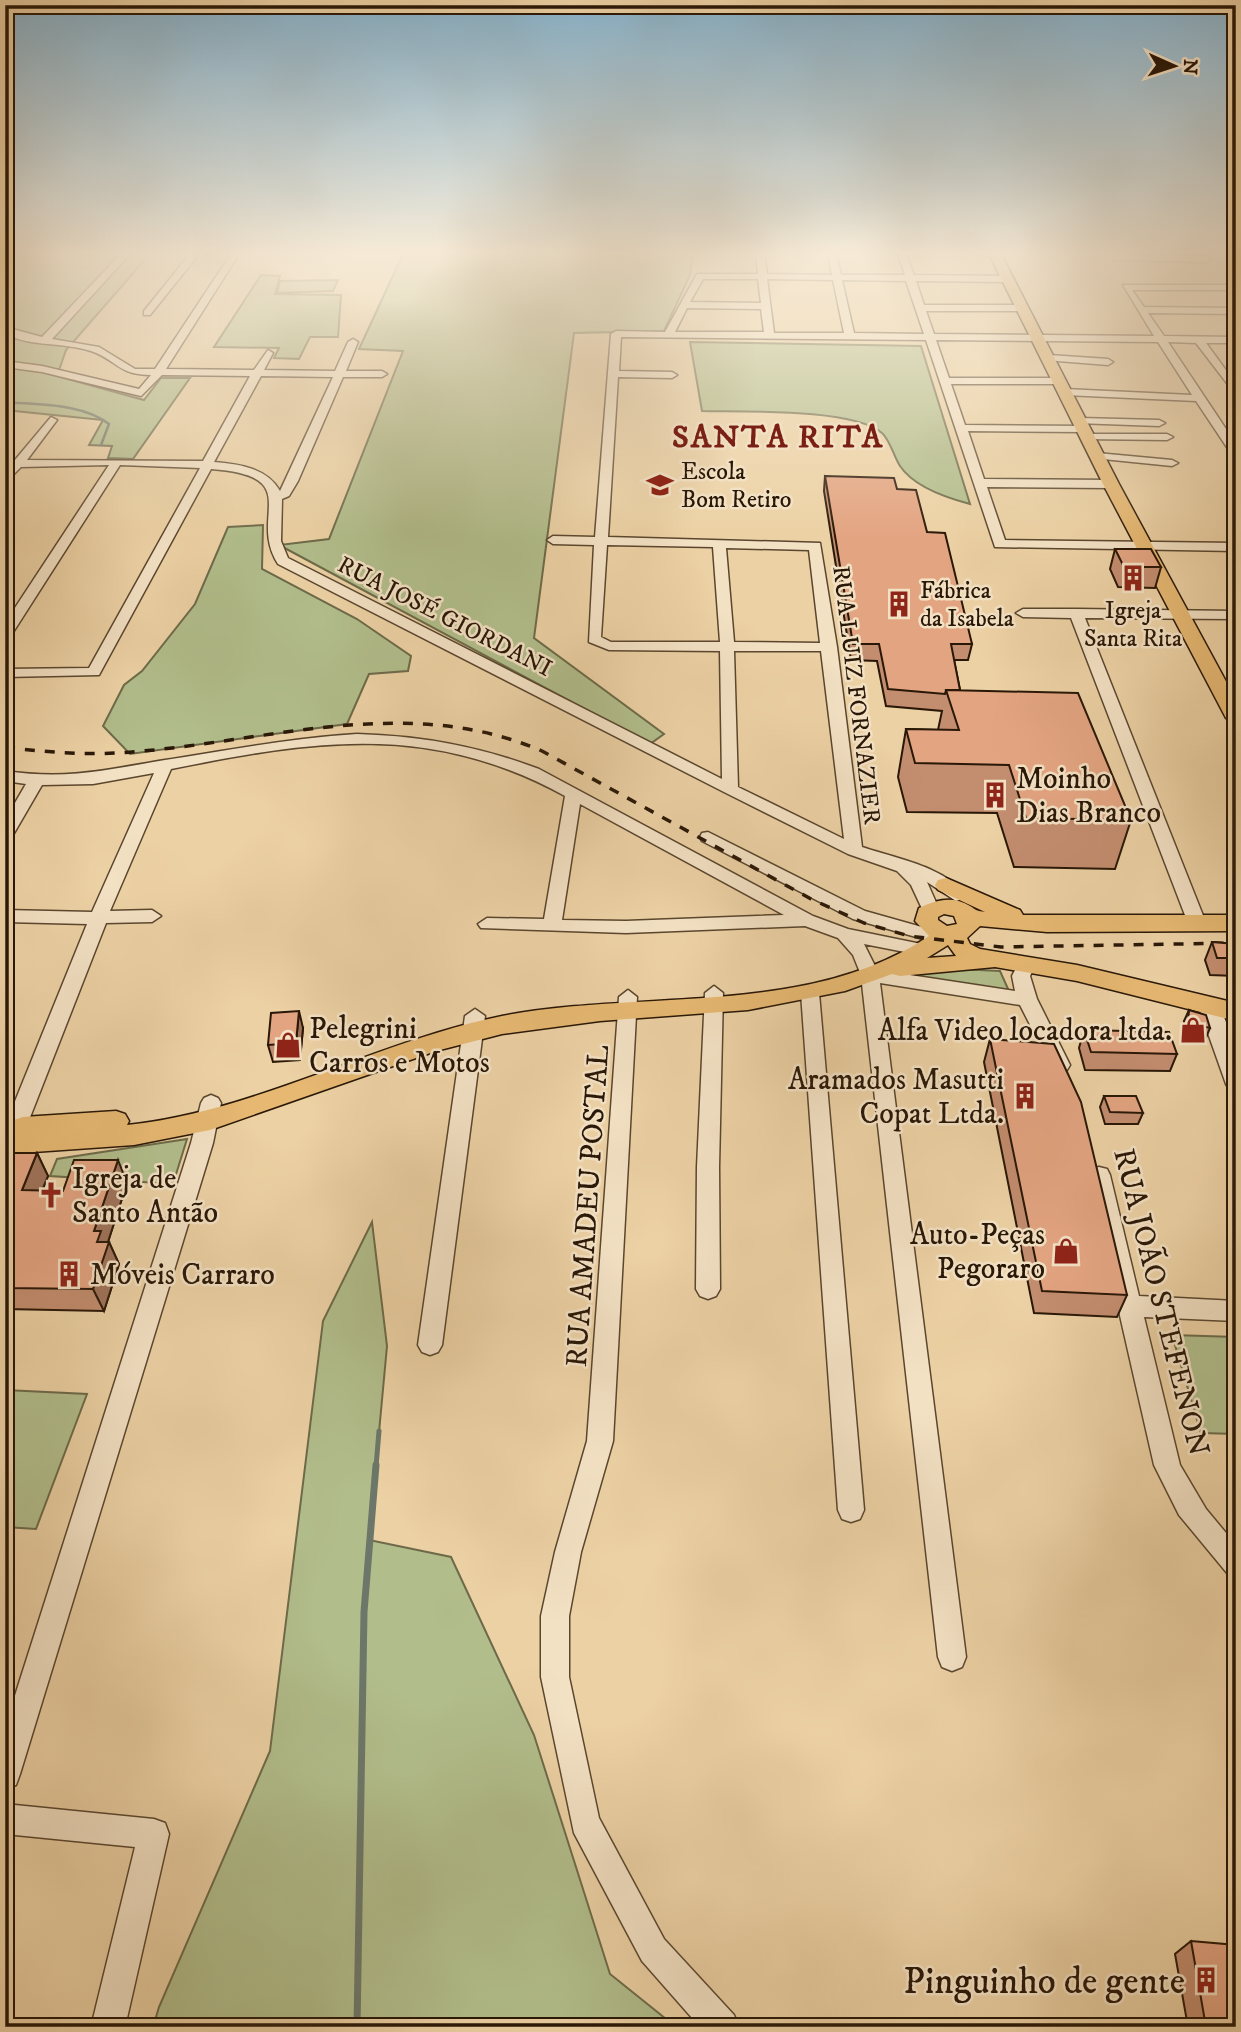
<svg xmlns="http://www.w3.org/2000/svg" width="1241" height="2032" viewBox="0 0 1241 2032" font-family="'IM FELL DW Pica',serif">
  <style>
    .green { fill: #b1bd8b; stroke: #6d6a49; stroke-width: 2 }
    .lines { fill: none; stroke-linecap: round; stroke-linejoin: round }
    .stream-far2 { stroke: #6c7769; stroke-width: 2.5 }
    .stream-far1 { stroke: #6c7769; stroke-width: 5 }
    .stream { stroke: #6c7769; stroke-width: 7 }
    .minor-casing { stroke: #5a462e; stroke-width: 3 }
    .major-casing { stroke: #291707; stroke-width: 3 }
    .minor { fill: #f3e1c4; fill-rule: evenodd }
    .major { fill: #e6b872; fill-rule: evenodd }
    .rail { stroke: #291707; stroke-width: 3.5; stroke-dasharray: 10 10; stroke-linecap: butt }
    .wall { fill: #c38d6f; stroke: #291707; stroke-width: 2 }
    .shaded-wall { fill: #9f735a; stroke: #291707; stroke-width: 2 }
    .building { fill: #e3a481; stroke: #291707; stroke-width: 2 }
    .labels { text-anchor: middle; stroke-width: 5; stroke-linejoin: round; paint-order: stroke }
    .far-poi-label { font-size: 24px; fill: #291707; stroke: #f3e1c4; text-anchor: start }
    .far-street-label { font-size: 24px; fill: #291707; stroke: #f3e1c4 }
    .poi-label { font-size: 30px; fill: #291707; stroke: #f3e1c4; text-anchor: start }
    .street-label { font-size: 30px; fill: #291707; stroke: #f3e1c4 }
    .far-district-label { font-size: 32px; font-weight: bold; letter-spacing: 2px; fill: #7a1f14; stroke: #f3e1c4 }
    .near-poi-label { font-size: 37px; fill: #291707; stroke: #f3e1c4; text-anchor: end }
  </style>
  <rect width="100%" height="100%" fill="#ecd1a4"/>
  <filter id="stains"><feTurbulence type="fractalNoise" baseFrequency=".00286" numOctaves="4"/><feColorMatrix values="0 0 0 0 .2 0 0 0 0 .09 0 0 0 0 .02 0 0 0 .5 -.17"/></filter>
  <radialGradient id="worn" r=".72"><stop offset=".6" stop-color="#630" stop-opacity="0"/><stop offset="1" stop-color="#630" stop-opacity=".3"/></radialGradient>
  <path class="green" d="M5,254H150L66,350L57,376L144,400L161,378H190L133,459L108,458L112,446L89,445L103,420L5,410Z
    M403,254H693L690,275L664,331L574,333L534,638L664,734L650,744L279,545L329,539L403,351L359,349Z
    M261,275L280,276L275,294L341,295L338,337H310L299,359L274,358L279,348L214,347Z
    M338,280L333,291L277,293L280,281Z
    M690,342L921,346L970,504C947,498 914,487 900,466C894,457 890,440 882,433C853,408 742,412 702,411Z
    M263,525L262,569L357,619L411,656L408,671L369,674L347,724L130,754L103,726L124,685L142,671L195,604L228,527Z
    M936,968L1000,971L1009,991L903,977Z
    M187,1139L173,1184L50,1176L57,1159Z
    M372,1222L387,1346L369,1540L451,1557L534,1735L610,1974L676,2027H153L159,2007L270,1751L323,1321Z
    M1172,1335L1236,1337V1434L1201,1433Z
    M5,1390L87,1394L36,1529L5,1527Z"/>
  <g class="lines">
    <path class="stream-far2" d="M5,402C38,405 82,403 109,424L101,445"/>
    <path class="stream-far1" d="M376,1467L379,1431"/>
    <path class="stream" d="M357,2027L364,1612L376,1465"/>
    <g class="minor-casing">
      <path id="minor" d="M121,254H130L52,339L99,347L135,369H155L231,254H239L166,369L254,370L268,350L273,353L264,370L335,371L348,342L353,339L358,342L346,371H382L387,374L382,377H343L298,481L289,496L282,499L281,541L288,558L722,779L720,651L609,650L589,642L594,545L553,544L547,540L553,536L595,537L611,334L616,331L665,332L697,274H758L756,254H764L767,274L832,275L828,254H836L841,275H905L898,254H906L914,275L1006,276L1011,279L1006,282L916,281L924,305H1022L1027,308L1022,311H926L934,334L1154,336L1123,285H1232L1229,290H1132L1144,307L1236,308V314L1148,313L1164,336L1236,337V343H1206L1236,384V395L1196,343L1168,342L1236,444V456L1232,455L1196,401L1065,395L1060,392L1065,389L1192,395L1158,342L936,340L949,378H1060L1065,381L1060,384H951L965,425L1084,426L1090,429L1084,432L968,431L984,479L1111,480L1117,484L1111,488L987,487L1005,540L1236,543V551L995,547L926,340L621,337L619,371L672,372L677,375L672,378L618,377L608,537L820,543L837,647L862,847C894,858 944,866 965,895L962,899L956,901L927,882L939,909L930,915L924,913L911,885L897,871L848,854L724,792L278,564C247,516 307,476 211,469L99,675L5,677V669L89,668L200,468L120,465L12,634L5,638V623L109,465L21,467L5,483V472L9,467L5,466V460H15L51,417L57,420L27,460L203,461L250,376L162,375L141,396L42,372L5,367V361L42,366L139,389L151,375C118,375 117,360 91,351C63,342 32,347 5,334V327L42,337ZM703,279H758L761,303L690,302ZM767,279L833,280L844,333H774ZM842,280L906,281L924,334L854,333ZM687,308L761,309L764,332H675ZM261,376L333,377L280,491C267,468 239,464 214,462ZM607,545L713,547L720,642H611L601,637ZM726,548L809,550L820,643L734,642ZM734,651H821L844,839L738,787Z
        M190,254H199L150,315H144V311Z
        M977,254H999L995,257Z
        M1117,255L1206,256L1210,259L1206,262L1114,260Z
        M1049,355L1108,359L1113,362L1108,365L1045,360V356Z
        M1080,418L1159,420L1165,423L1159,426L1076,423L1074,421Z
        M1088,434H1167L1173,437L1167,440L1084,439V435Z
        M1097,453L1172,460L1178,463L1172,466L1093,458L1091,456Z
        M1076,609L1236,611V619L1085,618L1206,923L1203,927H1191L1188,923L1071,618L1023,617L1016,613L1023,609Z
        M357,734C422,736 478,746 539,769L813,916L848,929L931,946L934,950L925,956L864,944L877,970L1015,991L1012,976L1020,960H1034L1036,964L1030,976L1037,999L1070,1065L1067,1070H1053L1020,1005L880,983L966,1657L962,1667L952,1671L942,1667L938,1657L861,975L853,955L838,938L805,926L626,933L481,928L478,924L487,918L544,919L565,796C430,722 315,740 171,769L110,911L152,910L161,916L152,922L106,923L20,1143L16,1149L5,1150V1126L87,924L5,922V910L92,912L154,773L93,784L42,785L13,835L5,840V820L26,784L5,781V771C68,780 105,770 165,760C229,750 292,738 357,734ZM580,804L784,915L626,921L562,920Z
        M708,832L865,911L936,931L939,935L930,941L853,919L702,841L700,837L702,833Z
        M714,986L723,993L719,1167L720,1289L716,1296L708,1299L700,1296L696,1289L697,1167L705,993Z
        M810,986L819,993L864,1510L860,1519L851,1522L842,1519L838,1510L801,993Z
        M628,990L637,997L613,1441L581,1552L569,1616V1677L599,1818L664,1939L734,2015L739,2027H700L642,1961L574,1833L541,1677V1616L555,1552L587,1441L619,997Z
        M1208,998C1231,1005 1236,1071 1236,1091L1229,1089L1226,1084L1198,1005Z
        M475,1009L485,1016L442,1345L438,1352L430,1355L422,1352L418,1345L465,1016Z
        M211,1095L218,1098L221,1103L213,1143L20,1774L16,1785L5,1789V1727L191,1143L201,1103L204,1098Z
        M1099,1167L1107,1169L1110,1175L1139,1296L1236,1301V1321L1144,1317L1180,1465L1206,1509L1236,1545V1577L1227,1573L1179,1515L1154,1465L1088,1175L1091,1169Z
        M5,1804L154,1819L165,1823L169,1834L125,2027H91L135,1847L5,1834Z"/>
    </g>
    <g class="major-casing">
      <path id="major" d="M989,254H1001L1119,484L1236,700V724L1226,718L1103,484Z
        M946,878L1020,910L1023,915H1236V931L1047,932L980,926L967,938L970,944L980,949L1077,965L1236,1003V1021L1077,981L995,967L900,976L892,974L845,991L748,1010L600,1021L502,1034L436,1051L210,1130L134,1145L5,1154V1134L13,1133L10,1127L14,1120L23,1117L116,1111L125,1114L129,1121L127,1125C258,1111 374,1042 502,1016C639,989 808,1018 929,936L915,921L919,908C935,900 953,895 970,906C976,910 977,911 985,912L938,890L935,885L938,880ZM944,914L954,916L957,924L947,926L938,920V917ZM948,945L956,956L927,958Z"/>
    </g>
    <use href="#minor" class="minor"/>
    <use href="#major" class="major"/>
    <path class="rail" d="M5,747C51,753 96,756 143,751C277,739 412,695 542,751L811,899L864,923L909,936L1001,947L1236,943"/>
  </g>
  <path class="wall" d="M825,476L897,489L927,532L972,644L968,660H954L960,690L1131,820L1115,869L1014,867L997,813L907,812L898,777L906,729L938,730L942,711L886,706L877,661L851,660L824,491Z
    M1115,549L1161,567L1155,588L1118,587L1110,569Z
    M1212,942L1236,944V976L1210,975L1205,960Z
    M1189,1010L1210,1028L1205,1040L1183,1034L1184,1021Z
    M303,1028L300,1060L273,1062L268,1045Z
    M1084,1030L1177,1054L1170,1071L1085,1070L1079,1048Z
    M990,1039L1127,1295L1117,1317L1034,1313L984,1062Z
    M1104,1096L1143,1113L1138,1124H1105L1100,1107Z
    M5,1153H37L48,1176L42,1191H63L127,1183L108,1242H109L119,1264L104,1311L5,1309Z
    M1191,1941L1236,2027H1188L1175,1954Z"/>
  <path class="shaded-wall" d="M299,1011L303,1028L300,1060L296,1043Z
    M37,1153L48,1176L33,1213L22,1190Z
    M118,1160L127,1183L107,1245L109,1242L119,1264L104,1311L93,1289L97,1242L94,1231Z"/>
  <path class="building" d="M825,476L894,478L897,489L916,490L927,532L945,533L972,644H951L960,690H946L945,694L888,689L879,644H853Z
    M1115,549H1151L1161,567H1124Z
    M946,690L1078,693L1131,820L1026,818L1009,765L915,763L906,729L959,730Z
    M1212,942L1236,944V958H1217Z
    M1189,1010L1206,1015L1210,1028L1188,1023Z
    M299,1011L296,1043L268,1045L271,1013Z
    M1084,1030L1169,1032L1177,1054L1091,1052Z
    M990,1039L1054,1044L1081,1102L1127,1295L1042,1291Z
    M1104,1096H1136L1143,1113L1110,1112Z
    M5,1153H37L22,1190L63,1191L74,1160H118L94,1231H101L97,1242H109L93,1289L5,1288Z
    M1191,1941L1236,1945V2027H1206Z"/>
  <linearGradient id="sky" x2="0" y2="1"><stop stop-color="#88b5d0"/><stop offset="0.47" stop-color="#f6ead6"/><stop offset="1" stop-color="#f6ead6" stop-opacity="0"/></linearGradient>
  <rect width="1241" height="538" fill="url(#sky)"/>
  <defs>
    <g id="school-bare" transform="scale(2.1)"><path d="M0-5L7-2L0 1L-7-2ZM-4 1L0 2.5L4 1V4Q0 6-4 4Z" fill="#8f2418" stroke="#f3e1c4" stroke-width="2.5" paint-order="stroke"/></g>
    <g id="building-bare" transform="scale(2.1)"><path d="M-4-6H4V6H1V3H-1V6H-4ZM-2.5-4.3h1.7v1.8h-1.7ZM.8-4.3h1.7v1.8H.8ZM-2.5-1h1.7V.8h-1.7ZM.8-1h1.7V.8H.8Z" fill="#8f2418" stroke="#f3e1c4" stroke-width="2.5" paint-order="stroke"/></g>
    <g id="shop-bare" transform="scale(2.1)"><path d="M-5-2.5h2.3a2.7 3.5 0 0 1 5.4 0H5L5.5 6h-11ZM-1.5-2.5h3a1.5 2.3 0 0 0-3 0Z" fill="#8f2418" stroke="#f3e1c4" stroke-width="2.5" paint-order="stroke"/></g>
    <g id="church-bare" transform="scale(2.1)"><path d="M-1.2-6h2.4v3.5h3.3v2.4h-3.3V6h-2.4V-.1h-3.3v-2.4h3.3Z" fill="#8f2418" stroke="#f3e1c4" stroke-width="2.5" paint-order="stroke"/></g>
  </defs>
  <g fill-rule="evenodd">
    <use href="#school-bare" x="660" y="485"/>
    <use href="#building-bare" x="1133" y="578"/>
    <use href="#building-bare" x="899" y="604"/>
    <use href="#building-bare" x="995" y="795"/>
    <use href="#shop-bare" x="1193" y="1030"/>
    <use href="#shop-bare" x="288" y="1045"/>
    <use href="#building-bare" x="1025" y="1096"/>
    <use href="#church-bare" x="51" y="1195"/>
    <use href="#shop-bare" x="1066" y="1251"/>
    <use href="#building-bare" x="69" y="1274"/>
    <use href="#building-bare" x="1206" y="1980"/>
  </g>
  <g class="labels">
    <g class="far-poi-label">
      <text x="681" y="479">Escola<tspan x="681" dy="28">Bom Retiro</tspan></text>
      <text x="920" y="598">Fábrica<tspan x="920" dy="28">da Isabela</tspan></text>
      <text x="1133" y="618" text-anchor="middle">Igreja<tspan x="1133" dy="28">Santa Rita</tspan></text>
    </g>
    <g class="far-street-label">
      <text transform="translate(445 616) rotate(27)" y="8">RUA JOSÉ GIORDANI</text>
      <text transform="translate(857 695) rotate(83)" y="8">RUA LUIZ FORNAZIER</text>
    </g>
    <g class="poi-label">
      <text x="1016" y="788">Moinho<tspan x="1016" dy="34">Dias Branco</tspan></text>
      <text x="309" y="1038">Pelegrini<tspan x="309" dy="34">Carros e Motos</tspan></text>
      <text x="1172" y="1040" text-anchor="end">Alfa Video locadora ltda.</text>
      <text x="1004" y="1089" text-anchor="end">Aramados Masutti<tspan x="1004" dy="34">Copat Ltda.</tspan></text>
      <text x="72" y="1188">Igreja de<tspan x="72" dy="34">Santo Antão</tspan></text>
      <text x="1045" y="1244" text-anchor="end">Auto-Peças<tspan x="1045" dy="34">Pegoraro</tspan></text>
      <text x="90" y="1284">Móveis Carraro</text>
    </g>
    <g class="street-label">
      <text transform="translate(587 1206) rotate(-86)" y="10">RUA AMADEU POSTAL</text>
      <text transform="translate(1162 1302) rotate(76)" y="10">RUA JOÃO STEFENON</text>
    </g>
    <g class="far-district-label">
      <text x="778" y="447">SANTA RITA</text>
    </g>
    <g class="near-poi-label">
      <text x="1185" y="1993">Pinguinho de gente</text>
    </g>
  </g>
  <rect width="1241" height="2032" fill="none" stroke="#ecd1a4" stroke-width="28"/>
  <rect x="7" y="7" width="1227" height="2018" fill="none" stroke="#291707" stroke-width="3.5"/>
  <rect x="14" y="14" width="1213" height="2004" fill="none" stroke="#291707" stroke-width="2"/>
  <g transform="translate(1174 66) rotate(93)" stroke="#f3e1c4" stroke-width="5" paint-order="stroke">
  <path d="M0-5L12 26L0 18L-12 26Z" fill="#291707"/>
  <text y="-10" font-size="19" font-weight="bold" text-anchor="middle" fill="#291707">N</text>
  </g>
  <rect width="100%" height="100%" filter="url(#stains)"/>
  <rect width="100%" height="100%" fill="url(#worn)"/>
</svg>
